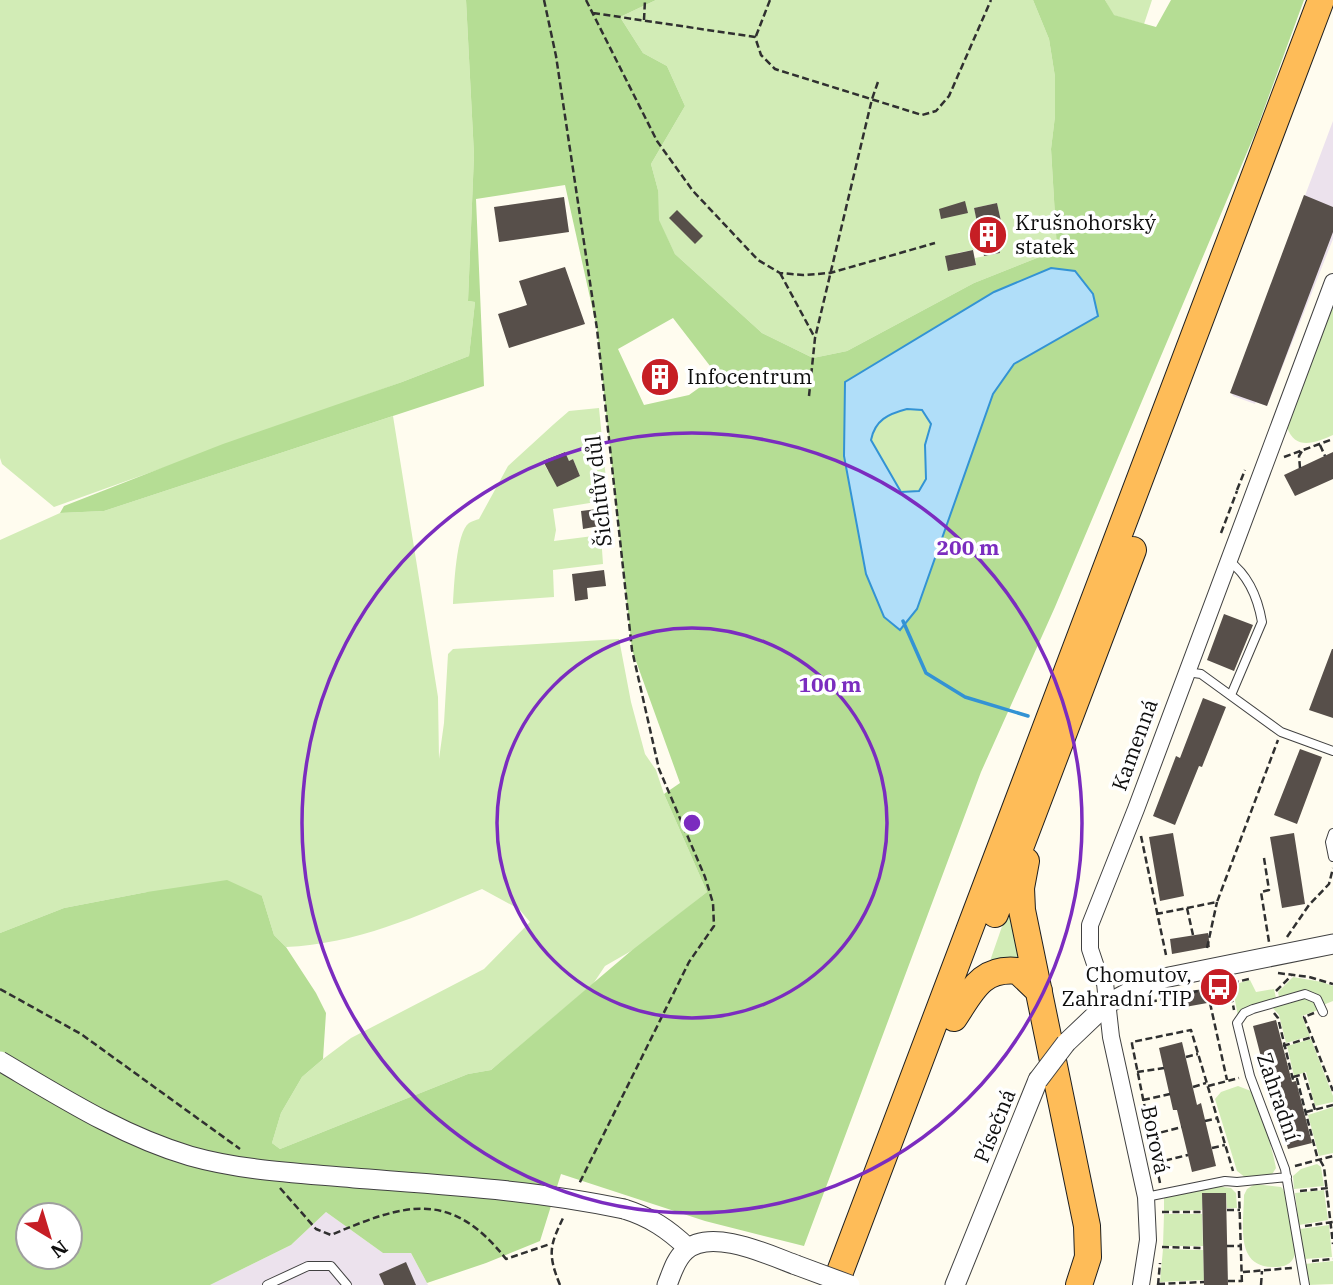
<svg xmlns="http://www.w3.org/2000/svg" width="1333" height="1285" viewBox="0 0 1333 1285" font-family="'IBM Plex Serif',serif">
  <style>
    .industrial { fill: #ece2ed }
    .green { fill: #d2ecb6; fill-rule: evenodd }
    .forest { fill: #b5dd94; fill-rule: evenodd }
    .water { fill: #b0def9; stroke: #3393d4; stroke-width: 2; fill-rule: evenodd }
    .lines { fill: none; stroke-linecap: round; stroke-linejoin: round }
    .stream { stroke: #3393d4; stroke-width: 3.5 }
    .building { fill: #574f4a }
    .service-casing { stroke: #414141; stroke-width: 10 }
    .minor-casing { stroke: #414141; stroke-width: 18 }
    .tertiary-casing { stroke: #414141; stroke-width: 21 }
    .trunk-casing { stroke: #1f1f1f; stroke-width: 28 }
    .path { stroke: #303030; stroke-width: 2.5; stroke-dasharray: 7 3.5; stroke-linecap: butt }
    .service { stroke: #fff; stroke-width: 8 }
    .minor { stroke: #fff; stroke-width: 16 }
    .tertiary { stroke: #fff; stroke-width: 19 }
    .trunk { stroke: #febc58; stroke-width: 26 }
    .tertiary-bridge-casing { stroke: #414141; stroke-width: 21; stroke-linecap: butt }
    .tertiary-bridge { stroke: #fff; stroke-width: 19 }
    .ring { fill: none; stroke: #7b2cbf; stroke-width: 3.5 }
    .labels { text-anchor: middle; stroke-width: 7; stroke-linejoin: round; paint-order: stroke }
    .poi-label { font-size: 21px; fill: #0e0e0e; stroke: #fff; text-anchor: start }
    .street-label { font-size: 21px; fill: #0e0e0e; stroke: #fff }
    .centre { fill: #7b2cbf; stroke: #fff; stroke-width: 3.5 }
    .ring-label { font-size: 21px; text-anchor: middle; font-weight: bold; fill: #7b2cbf; stroke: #fff; stroke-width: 7; stroke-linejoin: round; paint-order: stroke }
  </style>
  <rect width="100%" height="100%" fill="#fffcef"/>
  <path class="industrial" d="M1333,121V239L1267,406L1256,402L1255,404L1233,396L1231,393Z
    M326,1212L383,1253H411L428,1285H210L291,1245Z"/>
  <path class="green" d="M0,0H466L474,155L468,301L475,302L469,356L402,382L54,507L2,464L0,458Z
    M656,0H1033L1049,39L1055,77V116L1051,149L1057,250L974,283L847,351L813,358L762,333L675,254L658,220V190L651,164L685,106L667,66L643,53L620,17ZM997,203L1001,221L994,223L1000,253L975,258L976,265L949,271L957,253L983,248L974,208Z
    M1105,0H1152L1144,24L1113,15Z
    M1333,304V435C1315,443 1295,451 1287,427Z
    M599,408L608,500L553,509L556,530L554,541L601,535L603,564L553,570L554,597L453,604C454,588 456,532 469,523C472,521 476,520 479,519L508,466L554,424L569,411ZM564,452L569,461L573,459L580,476L557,486L552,477L565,463L548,471L543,462Z
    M907,409L922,410L931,424L925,445L927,480L919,491L901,492L871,440C875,420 888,415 907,409Z
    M393,416L438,697L439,759L444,723L448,654L453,649L619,639L631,702L645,754L656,770L664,794L707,892L638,947L605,966L593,984L491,1070L468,1074L280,1149L272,1143L281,1113L302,1077L323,1059L351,1038L484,969L530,922L519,909L482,889C418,916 356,944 286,947L274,935L262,896L147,892L64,908L0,933V540L60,513L104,511Z
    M1009,910L1024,960L990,961L1007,912Z
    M1293,977L1322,982L1333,986V1001L1323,1005C1311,983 1299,992 1279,997L1278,992Z
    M1250,980L1256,992L1274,989L1276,998L1247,1007L1238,1016L1232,985Z
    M1307,997L1316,1003L1318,1010L1302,1016L1310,1036L1286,1043L1279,1015L1272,1007Z
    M1311,1039L1333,1096V1102L1315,1106L1306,1072L1294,1076L1287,1046Z
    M1238,1086L1251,1091C1261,1115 1271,1142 1276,1168L1271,1176L1246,1178L1237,1171L1215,1099L1221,1092Z
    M1333,1107V1153L1319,1156L1308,1115Z
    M1317,1164L1321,1167L1324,1186L1294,1189L1293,1176L1301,1169Z
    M1255,1184L1281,1187C1289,1194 1300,1250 1293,1259C1289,1266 1281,1267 1274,1267C1234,1268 1244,1223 1244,1195L1247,1189Z
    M1215,1186L1231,1188L1236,1193L1237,1208H1227L1226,1193H1203L1202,1210L1164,1211V1197Z
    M1324,1190L1328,1220L1299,1225L1295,1193Z
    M1164,1214H1202L1203,1246H1163Z
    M1329,1225L1332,1257L1304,1259L1300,1229Z
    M1163,1249L1203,1250L1204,1280L1160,1282Z
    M1333,1261V1284L1308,1285L1305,1264Z"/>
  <path class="forest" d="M466,0H656L620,17L643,53L667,66L685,106L651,164L658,190L659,220L675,254L762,333L813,358L847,351L974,283L1057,250L1051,149L1055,116V77L1049,39L1033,0H1105L1114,15L1156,27L1171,0H1304L1256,131L1055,607L981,772L804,1246L705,1221L561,1174L540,1241L486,1263L427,1283L411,1253H383L326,1212L291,1245L210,1285H0V933L64,908L147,892L227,880L262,896L274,935L286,947L316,993L326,1013L323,1059L302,1077L281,1113L272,1143L280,1149L468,1074L491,1070L631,951L707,892L664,794L680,783L632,650L597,329L565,185L476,199L484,386L104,511L60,513L64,506L223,444L402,382L469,356L475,302L468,301L474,155ZM994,292L1098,316L1014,364L993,394L917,609L900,630L884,617L866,574L844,456ZM673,318L717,375L689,395L644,405L618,349ZM28,1215H70V1257H28Z"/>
  <path class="water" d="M1051,268L1075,271L1093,294L1098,316L1014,364L993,394L917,609L900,630L884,617L866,574L844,456L845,382L994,292ZM907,409L922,410L931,424L925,445L926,479L919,491L901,492L871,440C875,420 888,414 907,409Z"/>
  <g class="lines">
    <path class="stream" d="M903,621L926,673L965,697L1028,716"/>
  </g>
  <path class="building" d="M1304,195L1333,207V232L1267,406L1230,393Z
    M564,197L569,232L499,242L494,207Z
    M965,201L968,213L941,219L939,209Z
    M997,203L1001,221L994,223L1000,253L984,256L974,208Z
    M677,210L703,236L695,244L669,218Z
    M973,250L976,265L948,271L945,256Z
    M565,267L585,324L509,348L498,314L527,305L519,281Z
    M663,363L672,385L658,391L647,369Z
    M565,452L569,461L573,459L580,476L557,487L543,461Z
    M1333,452V479L1295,496L1284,475Z
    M597,509L599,526L583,529L581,511Z
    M604,570L606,586L587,588L588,599L575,601L572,574Z
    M1224,614L1253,625L1234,671L1207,660Z
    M1332,649H1333V718L1309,710Z
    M1203,698L1226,707L1202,767L1199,766L1175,825L1153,816L1176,756L1180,758Z
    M1300,749L1322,757L1297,824L1274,815Z
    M1173,833L1184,896L1160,901L1149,837Z
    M1294,833L1305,904L1282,908L1270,837Z
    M1208,933L1210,947L1172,954L1170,939Z
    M1221,985L1224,1000L1185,1007L1183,993Z
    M1276,1020L1292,1082L1296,1081L1312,1143L1288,1149L1272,1087L1269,1088L1253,1026Z
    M1182,1042L1197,1105L1201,1103L1216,1166L1192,1172L1177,1110H1173L1159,1048Z
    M1202,1193H1226L1228,1285H1204Z
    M406,1262L416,1285H384L379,1274Z"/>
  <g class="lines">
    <g class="service-casing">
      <path id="service" d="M1229,561C1248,575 1258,599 1262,622L1231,695
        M1187,672L1201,674L1281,732L1333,751
        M1333,833L1330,842L1333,857
        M1146,1197L1225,1181L1237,1182L1287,1177
        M267,1285L308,1266H331L347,1285
        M1305,1285L1285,1169L1250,1076L1237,1023L1244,1013L1253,1009L1305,994L1317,999L1323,1012"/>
    </g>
    <g class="minor-casing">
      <path id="minor" d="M1141,1285L1148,1240L1146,1197L1111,1037L1105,983L1096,967L1090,949V925L1136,809L1333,282"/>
    </g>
    <g class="tertiary-casing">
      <path id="tertiary" d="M1066,1043L1107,1004L1135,989L1164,978L1333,944
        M624,1209C650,1217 668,1229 688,1248
        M667,1285C672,1273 675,1260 685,1251C710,1227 769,1255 796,1265
        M955,1285L1038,1080"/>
    </g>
    <g class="trunk-casing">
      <path id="trunk" d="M1026,861L1021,888L1022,910L1087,1226L1088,1257L1079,1285
        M995,914L1133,550
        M954,1018C972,991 981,967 1018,971L1039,991
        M835,1285L1321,0"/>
    </g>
    <path class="path" d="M544,0L556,56L597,329L632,650L659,769L705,877L713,903L714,926L689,962L579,1184
      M586,0L657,141L693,191L758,260L780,273L803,275L830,273L935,243
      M593,13L755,37L761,55L775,69L922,115L936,111L949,96L991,0
      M644,20L645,0
      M756,36L770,0
      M780,273L815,338
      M809,396L815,338L872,99L879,79
      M1320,445L1325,456
      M1284,457L1333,439
      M1300,468L1299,456L1302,451
      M1237,490L1245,470
      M1221,533L1237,491
      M1141,836L1166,955
      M1264,858L1269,890L1261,892L1269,942
      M1187,908L1217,902L1278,740
      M1156,914L1187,908L1193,935
      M1287,937L1309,905L1329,884L1333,868
      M1207,948L1217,902
      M1278,973L1309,977L1333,984
      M1229,985L1234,1010
      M0,989L81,1034L240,1149
      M1276,991L1291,976
      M1150,1002L1249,979
      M1210,1003L1227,1080
      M1274,1013L1278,1018L1293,1080L1297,1079L1298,1083L1318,1160
      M1314,1013L1304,1017L1333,1091
      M1283,1046L1312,1037
      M1186,1057L1198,1054
      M1137,1072L1164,1068
      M1293,1077L1304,1074L1315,1110
      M1208,1086L1239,1078
      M1193,1087L1206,1083
      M1143,1100L1170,1094
      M1306,1112L1333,1105
      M1205,1121L1218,1118
      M1151,1135L1182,1127
      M1212,1148L1225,1145
      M1320,1160L1324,1167L1333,1244
      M1155,1163L1188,1155
      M1295,1166L1333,1156
      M1160,1183L1132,1044V1042L1191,1030L1233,1171
      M280,1188L316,1229L331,1235C404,1204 450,1188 506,1259L550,1244
      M1239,1191L1242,1285
      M1300,1191L1329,1188
      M1227,1210H1240
      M1162,1212H1203
      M1305,1226L1333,1222
      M1227,1246H1242
      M1162,1247L1203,1248
      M1312,1261L1333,1259
      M1243,1272L1292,1268
      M1228,1281H1242
      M1158,1284L1204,1282
      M560,1285C547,1253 550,1245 564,1216
      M1158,1285L1160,1263
      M1261,1285L1262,1271"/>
    <use href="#service" class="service"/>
    <use href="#minor" class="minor"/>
    <use href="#tertiary" class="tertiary"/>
    <use href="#trunk" class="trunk"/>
    <g class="tertiary-bridge-casing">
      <path id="tertiary-bridge" d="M0,1061C61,1097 122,1136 190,1156C243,1171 299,1173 354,1178C444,1185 535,1190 624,1209
        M1038,1080L1066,1043
        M796,1265L850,1285"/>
    </g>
    <use href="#tertiary-bridge" class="tertiary-bridge"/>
  </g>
  <g class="ring">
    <circle cx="692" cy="823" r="195"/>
    <circle cx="692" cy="823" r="390"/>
  </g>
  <defs>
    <g id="building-disc" transform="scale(2.0125)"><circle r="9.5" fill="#c61e25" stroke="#fff"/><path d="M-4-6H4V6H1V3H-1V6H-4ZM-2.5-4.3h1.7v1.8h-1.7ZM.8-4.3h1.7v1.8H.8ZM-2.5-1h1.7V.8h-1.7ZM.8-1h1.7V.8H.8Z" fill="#fff"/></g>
    <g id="bus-disc" transform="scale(2.0125)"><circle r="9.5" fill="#c61e25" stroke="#fff"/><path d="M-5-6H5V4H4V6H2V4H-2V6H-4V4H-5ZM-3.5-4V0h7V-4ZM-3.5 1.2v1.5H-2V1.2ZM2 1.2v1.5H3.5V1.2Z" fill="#fff"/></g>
  </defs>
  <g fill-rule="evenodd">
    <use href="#building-disc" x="988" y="235"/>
    <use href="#building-disc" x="660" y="377"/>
    <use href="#bus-disc" x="1219" y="987"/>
  </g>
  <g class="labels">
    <g class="poi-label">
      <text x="1015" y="230">Krušnohorský<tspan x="1015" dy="24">statek</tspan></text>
      <text x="687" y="384">Infocentrum</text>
      <text x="1192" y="982" text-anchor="end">Chomutov,<tspan x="1192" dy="24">Zahradní TIP</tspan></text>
    </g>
    <g class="street-label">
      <text transform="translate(599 491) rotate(-96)" y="7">Šichtův důl</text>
      <text transform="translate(1135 745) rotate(-70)" y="7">Kamenná</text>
      <text transform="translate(1278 1097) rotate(71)" y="7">Zahradní</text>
      <text transform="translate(995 1126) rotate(-68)" y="7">Písečná</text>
      <text transform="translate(1155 1140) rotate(78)" y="7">Borová</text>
    </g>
  </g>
  <circle cx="692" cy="823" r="10" class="centre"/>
  <g class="ring-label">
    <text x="968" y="555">200 m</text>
    <text x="830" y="692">100 m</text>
  </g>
  <g transform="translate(49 1236) rotate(142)"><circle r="33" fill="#ffffff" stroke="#9f9f9f" stroke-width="2"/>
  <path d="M0-5L12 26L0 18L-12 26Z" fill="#c61e25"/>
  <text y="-10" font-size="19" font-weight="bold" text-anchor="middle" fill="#0e0e0e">N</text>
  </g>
</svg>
